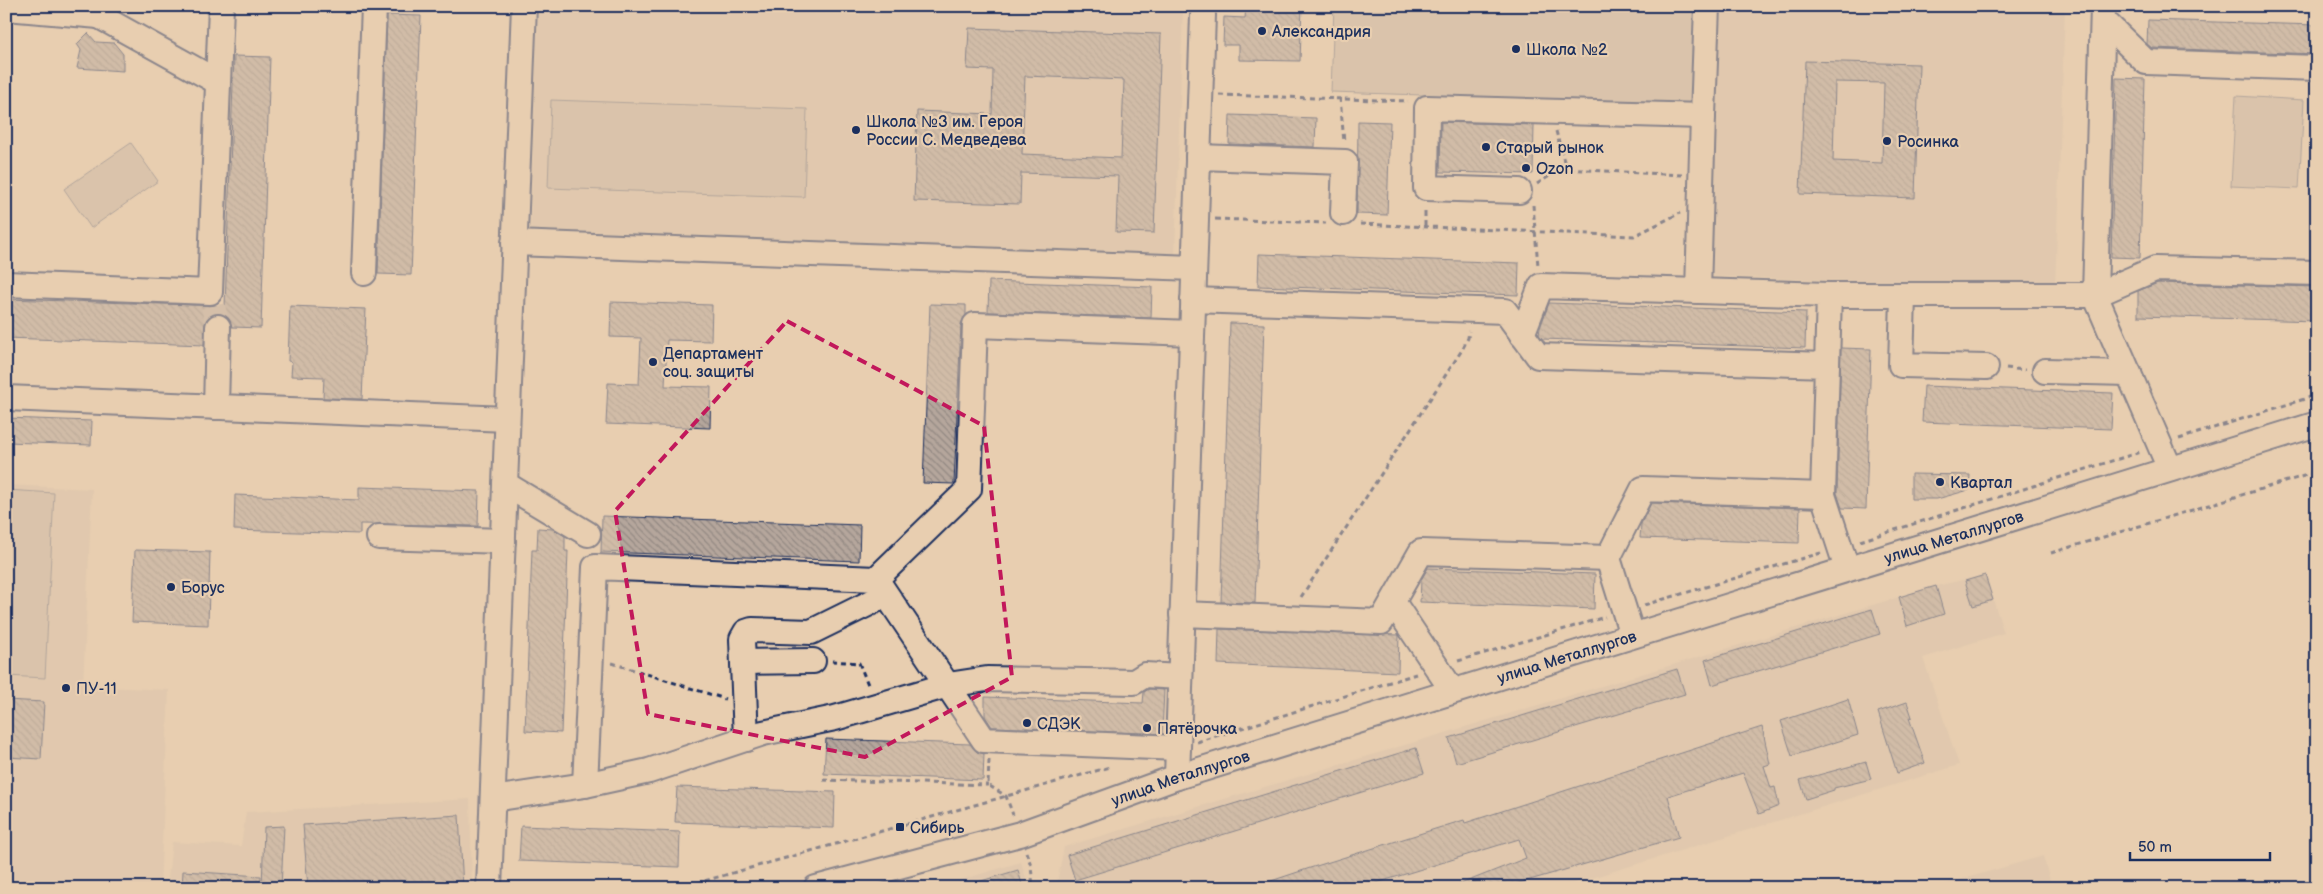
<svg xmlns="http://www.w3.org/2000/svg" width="2323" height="894" viewBox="0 0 2323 894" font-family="'Balsamiq Sans',sans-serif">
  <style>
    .built { fill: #d9c2aa }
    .park { fill: #cab7a4; stroke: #727381 }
    .building { fill: url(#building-back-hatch); stroke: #1b2f5e; fill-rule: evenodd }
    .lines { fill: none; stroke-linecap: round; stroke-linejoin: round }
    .minor-tunnel { stroke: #bfaea0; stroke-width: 24; stroke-dasharray: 24 12; stroke-linecap: butt }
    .minor-casing { stroke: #1b2f5e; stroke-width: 28 }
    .path { stroke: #1b2f5e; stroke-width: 3; stroke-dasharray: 5 4; stroke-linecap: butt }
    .minor { stroke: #e8ceb0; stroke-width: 24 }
    .marked { fill: none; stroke: #c2185b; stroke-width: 4; stroke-dasharray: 10 6; stroke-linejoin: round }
    .poi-dot { fill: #1b2f5e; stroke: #e8ceb0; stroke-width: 2 }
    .labels { text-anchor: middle; stroke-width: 4.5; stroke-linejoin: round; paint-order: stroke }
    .poi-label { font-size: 16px; fill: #1b2f5e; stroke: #e8ceb0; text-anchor: start }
    .street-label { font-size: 16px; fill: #1b2f5e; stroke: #e8ceb0 }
  </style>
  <defs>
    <pattern id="building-back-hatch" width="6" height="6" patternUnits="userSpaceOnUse" patternTransform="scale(1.25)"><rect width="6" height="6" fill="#b5a69c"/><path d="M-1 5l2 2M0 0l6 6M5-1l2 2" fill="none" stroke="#928882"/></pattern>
  </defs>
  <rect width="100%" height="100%" fill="#e8ceb0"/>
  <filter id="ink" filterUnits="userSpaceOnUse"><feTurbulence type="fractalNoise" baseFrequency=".02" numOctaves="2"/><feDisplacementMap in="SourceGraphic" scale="10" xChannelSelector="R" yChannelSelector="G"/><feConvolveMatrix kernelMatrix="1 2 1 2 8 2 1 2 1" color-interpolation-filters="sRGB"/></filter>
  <g filter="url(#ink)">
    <path class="built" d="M538,6H619L860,15L861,6H1183L1175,256L530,233Z
      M1719,6H2065L2055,288L1709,276Z
      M6,485L92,489L83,686L169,690L160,888H6Z
      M1985,575L2004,633L1923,658L1959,765L1559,888H1056L1064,847L1936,586Z
      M470,799L472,888H167L172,842L241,846L246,812Z
      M2043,856L2052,888H1932Z
      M1021,862L1029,888H934Z"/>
    <path class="park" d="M1334,6H1700L1696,104L1331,92Z
      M2236,96L2304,100L2299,189L2231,186Z
      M551,100L807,109L804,197L548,188Z
      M131,143L158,181L91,228L64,189Z
      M6,490L54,493L45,678L6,676Z"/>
    <path class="building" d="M1246,6H1302L1300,61L1239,60V45H1223L1224,17L1245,18Z
      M387,15L421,16L411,275L378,274Z
      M2148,20L2317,25V54L2152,48L2147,44Z
      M969,28L1161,34L1154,233L1116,232L1118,176L1021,173L1020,204L914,201L917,111L992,114L993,70L967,69ZM1025,76L1124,80L1121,158L1022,154Z
      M88,33L96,42L114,43L123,54V71L77,68L81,50L77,44Z
      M234,56L270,57L261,328L232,327L230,321L226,316L218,313L211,315L206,320L204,345L6,338V299L225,306Z
      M1805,61L1919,64L1915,198L1800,194ZM1835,82L1884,83L1882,163L1833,161Z
      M2116,78L2145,79L2140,258L2111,257Z
      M1230,115L1316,118L1315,147L1229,144Z
      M1358,121L1390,122L1387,215L1357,214Z
      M1441,122L1534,125L1533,174L1440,172Z
      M1259,254L1519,263L1518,295L1258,286Z
      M989,281L1152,287L1151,318L988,312Z
      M2158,283L2317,287V321L2138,316V291Z
      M611,302L712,305L711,341L667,340L665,386L711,387L710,428L606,424L608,383L639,384L641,338L610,337Z
      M1549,303L1806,312L1805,348L1542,339L1539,335L1540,328Z
      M930,304L966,305V315L961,324L954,484L923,483Z
      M290,306L366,309L362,399L323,398L324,377L291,376L292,362L288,361Z
      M1230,323L1264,324L1255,603L1221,602Z
      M1841,348L1871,349L1866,509L1842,508L1837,493Z
      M1924,386L2113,393L2111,429L1922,422Z
      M6,418L92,421L91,445L6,442Z
      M1911,474L1970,475L1969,490L1937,499H1911Z
      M359,487L479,491L478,526L360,524V534L234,530L235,495L359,500Z
      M1651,503L1800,508L1799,543L1640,538L1641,524Z
      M602,516L860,525L859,561L601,552Z
      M538,528L553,529L565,536V551H568L561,733L525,731L532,550H537Z
      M135,550L210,552L208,625L132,622Z
      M1428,568L1595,574L1594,609L1420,602L1421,580Z
      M1985,575L1993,600L1973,606L1965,581Z
      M1936,586L1944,614L1907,626L1899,597Z
      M1872,609L1880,634L1712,685L1705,660Z
      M1219,629L1399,635L1398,672L1218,664Z
      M1677,669L1685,694L1456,763L1449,738Z
      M1149,689L1164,690L1162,734L992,727L985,716V697L1143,703L1144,692Z
      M1848,699L1858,735L1792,756L1781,721Z
      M6,700L44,702L41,759L6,757Z
      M1907,702L1912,717L1909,718L1925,763L1897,773L1878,712Z
      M1762,727L1770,764L1764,766L1771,788L1775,787L1779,806L1759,814L1743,773L1668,796L1679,837L1502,888L1453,887L1526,858L1519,839L1360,888H1259V885L1310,868L1464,820L1465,823Z
      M826,739L970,744L977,752L984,754L983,780L824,774Z
      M1416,748L1424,773L1075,880L1067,855Z
      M1866,762L1871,779L1834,788V790L1806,799L1800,780Z
      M677,787L835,792L834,828L675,822Z
      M459,815L463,888H308L303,825Z
      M284,826L281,888H262L264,827Z
      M521,826L680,832L679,867L519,861Z
      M1018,870L1023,888H971V884Z
      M183,871L261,876L260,888H182Z"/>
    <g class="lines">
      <path class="minor-tunnel" d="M213,306L218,327"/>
      <g class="minor-casing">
        <g id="minor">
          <path d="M107,6L99,16L218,82"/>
          <path d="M6,8L99,16V6"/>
          <path d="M2103,20L2146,62L2317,68"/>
          <path d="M1198,157L1345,162L1343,213"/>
          <path d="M1519,191L1426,188L1427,108L1703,116L1707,6"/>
          <path d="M514,243L1194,268"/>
          <path d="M364,273L374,6"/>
          <path d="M6,284L210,292L221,6"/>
          <path d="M1698,291L1703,116"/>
          <path d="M1829,295H2095L2103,6"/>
          <path d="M1903,297L1901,365L1986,367"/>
          <path d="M1193,300L1505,311L1538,356L1827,365L1823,495L1847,569"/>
          <path d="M1522,335L1541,286L1829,295L1827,365"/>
          <path d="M2045,371L2129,373"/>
          <path d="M6,398L507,419"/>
          <path d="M216,407L218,327"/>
          <path d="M2170,469L2095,295L2155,269L2317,273"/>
          <path d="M505,484L588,534"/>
          <path d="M379,537L503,541"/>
          <path d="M1608,558L1632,635"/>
          <path d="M876,579L984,740L1178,748"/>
          <path d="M1393,602L1452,690"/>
          <path d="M1182,614L1381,622L1421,552L1608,558L1643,489L1823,495"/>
          <path d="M743,662L813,661"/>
          <path d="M746,739L742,639L746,632L752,630L811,632L886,595"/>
          <path d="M1177,777L1203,15"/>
          <path d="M585,785L595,567L876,579L969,489L975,325L1192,333"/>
          <path d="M493,799L585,785L649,771L763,733L835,718L948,685L987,679L1134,682L1145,675L1180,677"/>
          <path d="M489,888L524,6"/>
          <path id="s1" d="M816,888L1020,834L1177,777L2317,424"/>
        </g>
      </g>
      <path class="path" d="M1219,95L1408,101
        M1340,98L1344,142
        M1556,131L1566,169
        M1537,184L1551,175L1566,169L1682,175
        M1533,205L1538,266
        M1215,219L1326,223
        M1360,224L1634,236L1680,213
        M1425,226V209
        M2006,368L2025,370
        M2179,439L2317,395
        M1860,541L2140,452
        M2051,553L2317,472
        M1301,597L1462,350L1468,338L1469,331
        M1644,605L1821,553
        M832,661L859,663L869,687
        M1458,661L1605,617
        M612,663L725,699
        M1197,742L1416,674
        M989,760L988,785L1006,796L1013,815
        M823,780L988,785
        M1026,852L1031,865L1033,888
        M679,888L1110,767"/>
      <use href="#minor" class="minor"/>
    </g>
  </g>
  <path d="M0 0H2323V894H0ZM787,321L984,426L1012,677L865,757L648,714L615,511Z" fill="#e8ceb0" fill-opacity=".55" fill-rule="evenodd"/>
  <path class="marked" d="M787,321L984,426L1012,677L865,757L648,714L615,511Z"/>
  <g class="poi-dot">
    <circle cx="1262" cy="31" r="5"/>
    <circle cx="1516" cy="49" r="5"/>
    <circle cx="856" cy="130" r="5"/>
    <circle cx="1887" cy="141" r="5"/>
    <circle cx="1486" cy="147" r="5"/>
    <circle cx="1526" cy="168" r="5"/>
    <circle cx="653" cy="362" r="5"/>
    <circle cx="1940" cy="482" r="5"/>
    <circle cx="171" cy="587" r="5"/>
    <circle cx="66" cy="688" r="5"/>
    <circle cx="1027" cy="723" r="5"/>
    <circle cx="1147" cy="728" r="5"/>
    <rect x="895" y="822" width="10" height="10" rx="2.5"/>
  </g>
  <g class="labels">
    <g class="poi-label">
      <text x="1272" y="37">Александрия</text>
      <text x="1526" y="55">Школа №2</text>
      <text x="866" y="127">Школа №3 им. Героя<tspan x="866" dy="18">России С. Медведева</tspan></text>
      <text x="1897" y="147">Росинка</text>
      <text x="1496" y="153">Старый рынок</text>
      <text x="1536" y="174">Ozon</text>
      <text x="663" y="359">Департамент<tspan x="663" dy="18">соц. защиты</tspan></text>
      <text x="1950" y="488">Квартал</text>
      <text x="181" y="593">Борус</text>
      <text x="76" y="694">ПУ-11</text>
      <text x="1037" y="729">СДЭК</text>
      <text x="1157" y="734">Пятёрочка</text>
      <text x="910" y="833">Сибирь</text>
    </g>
    <g class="street-label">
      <text dy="6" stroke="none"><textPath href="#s1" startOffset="1191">улица Металлургов</textPath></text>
      <text dy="6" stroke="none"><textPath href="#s1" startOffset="786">улица Металлургов</textPath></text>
      <text dy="6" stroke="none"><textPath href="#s1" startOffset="381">улица Металлургов</textPath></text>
    </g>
  </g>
  <rect width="2323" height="894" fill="none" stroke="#e8ceb0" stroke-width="25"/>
  <rect x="12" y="12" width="2298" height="869" fill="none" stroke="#1b2f5e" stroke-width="2" filter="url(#ink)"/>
  <path d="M2130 852v8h140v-8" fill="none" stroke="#1b2f5e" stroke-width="2.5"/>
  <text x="2138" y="852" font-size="15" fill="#1b2f5e" stroke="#e8ceb0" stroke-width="4" paint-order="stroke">50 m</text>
</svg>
